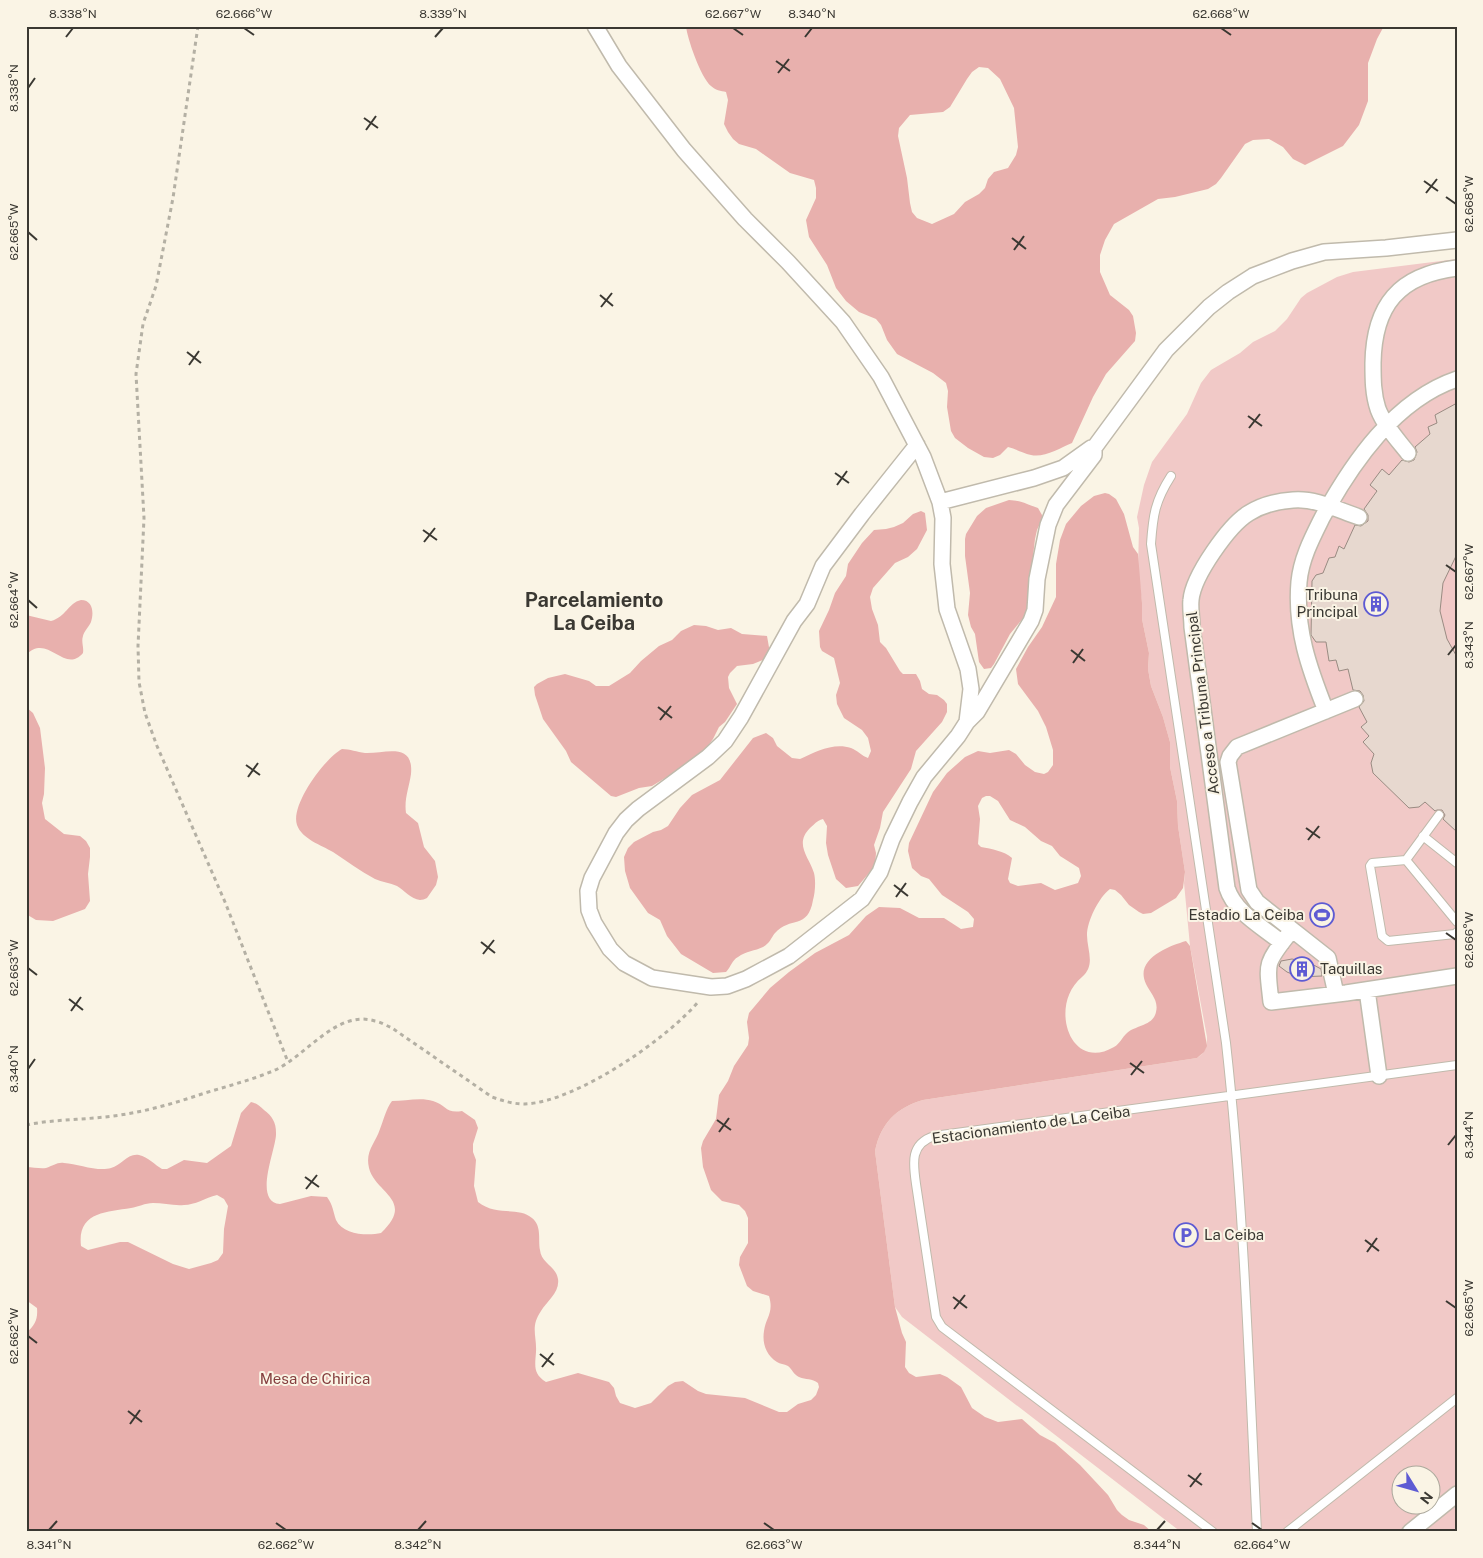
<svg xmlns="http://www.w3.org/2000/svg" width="1483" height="1558" viewBox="0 0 1483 1558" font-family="'Public Sans',sans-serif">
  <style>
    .green { fill: #f1c9c7; fill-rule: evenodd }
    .forest { fill: #e8b0ad; fill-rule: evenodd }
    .building { fill: #e7d8cf; stroke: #998b82 }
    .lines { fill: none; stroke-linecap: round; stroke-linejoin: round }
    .lane-casing { stroke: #c0baac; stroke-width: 10 }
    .street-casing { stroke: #c0baac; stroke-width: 18 }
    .path { stroke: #b4b0a4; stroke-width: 3; stroke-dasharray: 4 4; stroke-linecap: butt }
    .lane { stroke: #fff; stroke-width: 8 }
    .street { stroke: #fff; stroke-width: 15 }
    .ticks { fill: none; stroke: #3a3832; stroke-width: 2 }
    .labels { text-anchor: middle; stroke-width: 4; stroke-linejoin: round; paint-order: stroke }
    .poi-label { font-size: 15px; fill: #3a3832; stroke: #faf4e5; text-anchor: end }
    .street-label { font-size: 15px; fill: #3a3832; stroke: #faf4e5 }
    .park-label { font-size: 15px; fill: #853f3f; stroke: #faf4e5 }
    .district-label { font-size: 20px; font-weight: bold; fill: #3a3832; stroke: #faf4e5 }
    .neatline { fill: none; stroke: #3a3832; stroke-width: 2 }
    .ticks-label { font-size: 12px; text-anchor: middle; fill: #3a3832 }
  </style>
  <rect width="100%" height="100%" fill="#faf4e5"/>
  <path class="green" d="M1457,259V1532H1181L902,1317L895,1307L875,1151C881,1123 896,1108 923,1100L1197,1058C1205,1053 1207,1046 1207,1037L1190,946L1184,883L1185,872L1178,826L1177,801L1170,767V742L1163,717L1151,686L1148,669L1149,653L1142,619V603L1138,569L1139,528L1137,517L1144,485L1152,462L1187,414L1201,383L1211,370L1240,353L1253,342L1275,331L1287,319L1301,298L1307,293L1337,277L1353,272ZM1400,1476H1430V1506H1400Z"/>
  <path class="forest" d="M686,26H1384L1377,39L1368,63V101L1359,125L1343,146L1305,165L1293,159L1283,147L1269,139L1253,140L1245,144L1221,178L1216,184L1208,189L1175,197L1158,199L1114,224L1105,240L1100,255V272L1110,295L1129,310L1133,316L1136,333L1135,341L1106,374L1093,397L1072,443C1060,448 1044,458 1031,455C1022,453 1016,449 1008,447L1000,455L993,458L984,457L968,448L955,438L951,431L947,407L948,391L946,383L933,373L897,354L887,340L881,325L876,319L859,312L846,301L836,288L827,265L809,237L806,220L816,198V188L814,180L790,173L756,149L739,144L733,139L728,132L724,124L728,100L726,92C721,91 715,90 711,86C701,78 687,38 686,26ZM979,67L988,68L1000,79L1014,108L1018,147L1016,155L1008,168L994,172L988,179L985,188L979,194L965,202L954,214L932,224L917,218L912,212L910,203L907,178L898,136L899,128L910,115L943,112L950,107L967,79L972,72Z
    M1105,493L1109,494L1116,499L1124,514L1133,547L1138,554L1142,603V619L1149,653L1148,669L1151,686L1163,717L1170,742V767L1177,801L1178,826L1185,872L1183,888L1176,898L1151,913L1143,914L1139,912L1129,905L1121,895L1115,890L1110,889C1099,897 1087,921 1087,935C1087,950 1096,965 1082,977C1048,1005 1070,1073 1114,1047C1120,1044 1122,1037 1127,1033C1136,1025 1153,1026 1156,1012C1159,1000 1150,993 1146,984C1134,959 1169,946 1186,941L1190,946L1207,1046L1204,1052L1197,1058L923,1100C896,1108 881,1123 875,1151L895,1307L902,1333L906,1342L905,1367L909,1373L916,1377L940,1374L947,1377L961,1387L972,1408L985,1417L998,1422L1022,1419L1040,1435L1055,1443L1080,1465L1108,1495L1117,1510L1122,1515L1129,1520L1144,1525L1152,1532H26V1333C35,1326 38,1319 37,1308L26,1300V1167C33,1167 40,1169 46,1168C53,1166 57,1162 64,1163C78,1164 98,1172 111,1168C121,1166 127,1153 139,1155C148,1157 155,1165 162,1169H167L184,1160L207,1163L231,1146L241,1113L251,1102C256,1103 260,1106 264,1110C272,1116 276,1122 276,1133C277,1147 252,1202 280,1204L311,1196L327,1197C333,1205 333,1211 336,1220C343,1235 368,1236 381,1233C416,1200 375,1193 369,1168C365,1151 375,1144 380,1129C384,1119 386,1109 392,1101C405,1101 421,1097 433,1101C446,1105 446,1114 462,1111L475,1120L478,1128L473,1144V1152L476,1160L474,1186L478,1202C497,1217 519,1206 532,1218C542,1226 538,1239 540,1250C541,1263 556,1266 558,1279C560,1292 547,1301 541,1311C530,1327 537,1336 536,1352C535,1366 533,1374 546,1382L578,1373L609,1382L614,1388L616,1396L620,1403L635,1408L651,1403L668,1386L675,1382L683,1381L698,1391L706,1394L745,1398L779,1412H787L798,1404L811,1400L816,1395L819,1387L818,1383C812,1378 806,1380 799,1377C794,1375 792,1369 788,1366C784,1364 780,1364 777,1362C766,1355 762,1343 764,1331C766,1317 774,1313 769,1296L753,1291L747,1286L739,1265L740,1257L748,1243V1218L745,1211L739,1205L722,1201L711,1190L703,1167L701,1148L703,1141L716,1119L719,1095L728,1081L734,1066L748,1045L749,1038L747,1022L749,1013L770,988L789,972L815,953L849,935L866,916L879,907L900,908L919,918H944L961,929L973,927L974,919L968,912L942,895L929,879L921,876L912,868L908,851L909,843L933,792L947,773L965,757L978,751L990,753L1009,750L1016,754L1025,765L1035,772L1044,774L1048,772L1053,765V750L1046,727L1038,711L1018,684L1016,669L1028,647L1042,627L1056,597V564L1060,540L1066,524L1081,506L1094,496ZM986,796H990L998,801L1010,820L1025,827L1041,841L1052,846L1060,856L1079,868L1081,876L1078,883L1055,890L1041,883L1018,886L1010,883L1008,879L1012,858C1004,851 992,849 981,847L978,844L980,819L978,806L982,798ZM217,1195L224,1199L228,1206L224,1229L223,1253L218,1260L211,1263L189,1269L173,1264L128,1242H120L88,1250L81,1246C77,1212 106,1212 131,1208C138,1207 145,1203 153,1203C163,1203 174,1206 184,1205C195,1205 205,1198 217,1195Z
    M1009,500C1023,501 1026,504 1038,508L1042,515V519L1037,530L1035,539L1027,608L1024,617L1010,634L994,664L991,668L984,669L979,662L975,634L971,627L968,615L970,593L965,556V539L966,534L977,516L986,508Z
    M921,511L925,513L927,530L917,549L908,557L895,563L873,588L870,597L872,609L878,625L880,642L886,648L900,671L903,674H916L920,681L922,689L929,694L937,695L944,700L947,704V712L942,722L916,751L911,769L883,812L880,828L874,845L876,853L875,866L858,886L846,888L836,879L828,855L826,843L827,826L823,819C816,821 815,824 810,828C794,844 809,857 814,873C816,881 815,893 813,900C808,930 790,916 775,933C771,938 770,943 763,947C755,951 746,951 738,957C732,960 731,967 726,972L713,973L681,954L667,936L660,920L648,913L630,888L625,871L624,857L628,848L634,842L653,832L661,830L668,826L680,808L692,795L720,780L753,738L766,733L773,738L777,746L792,758L800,759C815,752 834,742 851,748C857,750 862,756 868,758L871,751L868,738L862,730L844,718L837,704L836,695L840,683L834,658L822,651L820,647L819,631L829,610L835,593L846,576L848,564L862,543L874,530L886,529L894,527L903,523L913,514Z
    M81,600C93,600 94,613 91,622C89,627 84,631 83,636C81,642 84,647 83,653C64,675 48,632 26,655V615L51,621C66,617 68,603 81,600Z
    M694,625L706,626L718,630L731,628L742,634L767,636L770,653L765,659L753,664L737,666L730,673L728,677L729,688L737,704L725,722L719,727L713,739L700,757L652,786L639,788L616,797L611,796L571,762L566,751L543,719L535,695L534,687L537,684L548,678L565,674L589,681L596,686H609L630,673L641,661L659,646L672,640L681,631Z
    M26,707L33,713L40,728L45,768L44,794L42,803L45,819L64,834L80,836L86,841L90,848V857L88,874L90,901L85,909L53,921L36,920L26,914Z
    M342,749C350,749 357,752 365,753C384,754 414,741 411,774C409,788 404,799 406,813L418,823L424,847L435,861L438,877L436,885L427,898C425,899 422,900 420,900C411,899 404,890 397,886C390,883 382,882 375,879C360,871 347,861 333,852C321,845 302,839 297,825C290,805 325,758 342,749Z"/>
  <path class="building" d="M1457,403V554L1443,583L1440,611L1447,639L1457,657V832L1443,819L1445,815L1442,810H1437L1435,811L1425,802L1419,807L1409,808L1373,773L1371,763L1374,754L1363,742L1369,736L1361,727L1367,722L1359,707L1364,701L1363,695L1360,691L1353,690L1348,669L1339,671L1336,660L1329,661L1326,642H1316L1311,635L1312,581L1316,575L1323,573L1329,558L1335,557L1339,546L1344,549L1355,525L1361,526L1368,521V515L1364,509L1377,491L1370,485L1382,469L1389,475L1402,460L1409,462L1414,460L1417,452L1415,447L1430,434L1428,427L1437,423L1435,415Z
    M1292,959L1310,963L1321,969L1322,976L1299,977L1287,972L1279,966L1281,961Z"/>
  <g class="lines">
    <g class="lane-casing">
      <path id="lane" d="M1171,476C1155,501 1153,515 1151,544L1226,1043C1244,1205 1249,1369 1257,1532
        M1439,815L1406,860L1372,863L1370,866L1382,936L1388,941L1455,934L1457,932
        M1423,836L1457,863
        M1406,860L1457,922
        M1213,1532L942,1327L936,1317L916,1184C913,1163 910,1144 934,1136L1457,1065
        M1287,1532L1457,1398"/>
    </g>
    <g class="street-casing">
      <path id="street" d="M595,26L619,66L684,150L745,219L788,262L843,322L881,377L923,457L940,502L943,518L942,564L947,609L968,669L971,689L967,722
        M917,445L862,514L823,566L807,604L794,621L741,717L725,741L708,757L638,809L626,820L616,833L592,878L588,891L589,910L594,923L610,949L624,963L652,978L711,987L727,986L746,979L789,956L862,899L880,872L892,839L910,802L924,777L958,736L967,722L977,712L1031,621L1035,610L1037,579L1048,525L1056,505L1094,455V448
        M1408,453C1397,439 1384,425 1378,409C1373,394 1373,379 1373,363C1374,305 1399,275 1457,268
        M940,502L1034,478L1063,468L1091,448H1094L1166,350L1209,307L1228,292L1253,276L1292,261L1324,252L1386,248L1457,240
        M1326,711C1309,668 1295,629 1299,582C1301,559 1312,538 1322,518C1352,463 1395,400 1457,379
        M1288,935C1264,965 1267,964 1271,1002L1346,993L1457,976
        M1282,943C1263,927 1235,913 1227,888L1192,627C1192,618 1190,608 1191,600C1193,576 1229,525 1249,513C1262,505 1278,501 1293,500C1316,498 1338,510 1359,517
        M1367,990L1379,1076
        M1336,994L1328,958L1257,902L1249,890L1228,762L1230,756L1237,747L1355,699
        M1410,1532L1457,1494"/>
    </g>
    <path class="path" d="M198,26L173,198L156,286L143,324L136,374L144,518L138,646L139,682L145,713L157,746L225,902L288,1062
      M26,1125C55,1119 84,1120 113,1116C145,1112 175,1103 205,1093C228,1086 251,1080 273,1071C306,1057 336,1009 375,1021C381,1022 387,1026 392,1028L492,1097C503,1101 513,1104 525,1104C576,1102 667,1039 699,1001"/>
    <use href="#lane" class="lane"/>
    <use href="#street" class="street"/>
  </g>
  <path class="ticks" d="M244,28L254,35M733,28L743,35M1221,28L1231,35M66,37L73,28M435,37L443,28M805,37L812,28M776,61L790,71M778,73L789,59M28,88L35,78M364,118L378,128M366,130L376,116M1424,181L1438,191M1426,193L1437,179M1446,197L1456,204M28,232L37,240M1012,238L1026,249M1014,250L1024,236M600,295L613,306M601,307L612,293M187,352L201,363M189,365L199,351M1248,416L1262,426M1249,428L1260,414M835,473L849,483M837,485L847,471M423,530L437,540M424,542L435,528M1446,565L1456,572M28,600L37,608M1071,650L1085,661M1448,655L1456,645M1073,663L1083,649M658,707L672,718M660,720L671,706M246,765L260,775M248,777L258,763M1306,828L1320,838M1308,840L1319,826M894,885L908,896M896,897L906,883M1446,933L1456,940M481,942L495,953M483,954L494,940M28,968L37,975M69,999L83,1010M71,1011L81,997M1130,1063L1144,1073M28,1069L35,1059M1131,1075L1142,1061M717,1120L731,1130M719,1132L729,1118M1448,1145L1456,1135M305,1177L319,1187M306,1189L317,1175M1365,1240L1379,1251M1367,1252L1377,1238M953,1297L967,1308M1446,1301L1456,1308M954,1309L965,1295M28,1336L37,1343M540,1354L554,1365M542,1367L553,1353M128,1411L142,1422M130,1424L140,1410M1188,1475L1202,1485M1190,1487L1201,1473M276,1523L286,1530M764,1523L774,1530M1252,1523L1262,1530M49,1530L57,1521M418,1530L426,1521M1157,1530L1165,1521"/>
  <defs>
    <g id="building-ring" transform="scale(1.25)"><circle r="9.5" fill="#faf4e5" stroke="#5e5bd3" stroke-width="1.5"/><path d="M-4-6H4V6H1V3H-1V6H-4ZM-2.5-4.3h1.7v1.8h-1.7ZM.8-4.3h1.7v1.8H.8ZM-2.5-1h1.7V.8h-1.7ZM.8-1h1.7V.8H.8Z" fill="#5e5bd3"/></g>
    <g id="stadium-ring" transform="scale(1.25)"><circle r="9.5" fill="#faf4e5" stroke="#5e5bd3" stroke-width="1.5"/><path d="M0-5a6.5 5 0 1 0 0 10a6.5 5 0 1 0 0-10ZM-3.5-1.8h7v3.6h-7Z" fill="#5e5bd3"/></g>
    <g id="parking-ring" transform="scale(1.25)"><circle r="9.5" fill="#faf4e5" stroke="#5e5bd3" stroke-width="1.5"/><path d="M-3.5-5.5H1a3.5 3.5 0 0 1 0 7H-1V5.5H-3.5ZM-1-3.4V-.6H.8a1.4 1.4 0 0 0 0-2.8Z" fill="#5e5bd3"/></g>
  </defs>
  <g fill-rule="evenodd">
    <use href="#building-ring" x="1376" y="604"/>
    <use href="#stadium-ring" x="1322" y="915"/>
    <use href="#building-ring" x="1302" y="969"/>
    <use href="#parking-ring" x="1186" y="1235"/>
  </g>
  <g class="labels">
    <g class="poi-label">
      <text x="1358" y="600">Tribuna<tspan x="1358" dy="17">Principal</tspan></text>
      <text x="1304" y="920">Estadio La Ceiba</text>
      <text x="1320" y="974" text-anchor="start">Taquillas</text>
      <text x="1204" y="1240" text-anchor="start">La Ceiba</text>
    </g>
    <g class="street-label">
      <text transform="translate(1203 703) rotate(-97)" y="5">Acceso a Tribuna Principal</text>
      <text transform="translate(1031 1125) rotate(-8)" y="5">Estacionamiento de La Ceiba</text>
    </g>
    <g class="park-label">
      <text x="315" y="1384">Mesa de Chirica</text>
    </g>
    <g class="district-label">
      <text x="594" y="607">Parcelamiento<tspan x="594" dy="23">La Ceiba</tspan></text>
    </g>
  </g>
  <rect width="1483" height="1558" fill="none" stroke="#faf4e5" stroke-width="55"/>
  <g transform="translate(1416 1490) rotate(127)"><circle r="24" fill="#faf4e5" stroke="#ada99d"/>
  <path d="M0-4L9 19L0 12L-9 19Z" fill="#5e5bd3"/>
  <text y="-8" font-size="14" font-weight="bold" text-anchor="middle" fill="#3a3832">N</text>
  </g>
  <rect x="28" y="28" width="1428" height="1502" class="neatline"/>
  <g class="ticks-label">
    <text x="73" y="18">8.338°N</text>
    <text x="244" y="18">62.666°W</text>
    <text x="443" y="18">8.339°N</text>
    <text x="733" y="18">62.667°W</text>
    <text x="812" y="18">8.340°N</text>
    <text x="1221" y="18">62.668°W</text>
    <text transform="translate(14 88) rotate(-90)" y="4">8.338°N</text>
    <text transform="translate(1469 204) rotate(-90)" y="4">62.668°W</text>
    <text transform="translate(14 232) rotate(-90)" y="4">62.665°W</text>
    <text transform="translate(1469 572) rotate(-90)" y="4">62.667°W</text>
    <text transform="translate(14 600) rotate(-90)" y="4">62.664°W</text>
    <text transform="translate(1469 645) rotate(-90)" y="4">8.343°N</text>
    <text transform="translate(1469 940) rotate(-90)" y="4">62.666°W</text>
    <text transform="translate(14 968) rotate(-90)" y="4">62.663°W</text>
    <text transform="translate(14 1069) rotate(-90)" y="4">8.340°N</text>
    <text transform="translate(1469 1135) rotate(-90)" y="4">8.344°N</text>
    <text transform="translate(1469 1308) rotate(-90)" y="4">62.665°W</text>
    <text transform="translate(14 1336) rotate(-90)" y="4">62.662°W</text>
    <text x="49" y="1549">8.341°N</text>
    <text x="286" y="1549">62.662°W</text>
    <text x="418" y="1549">8.342°N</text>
    <text x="774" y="1549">62.663°W</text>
    <text x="1157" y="1549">8.344°N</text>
    <text x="1262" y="1549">62.664°W</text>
  </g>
</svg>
